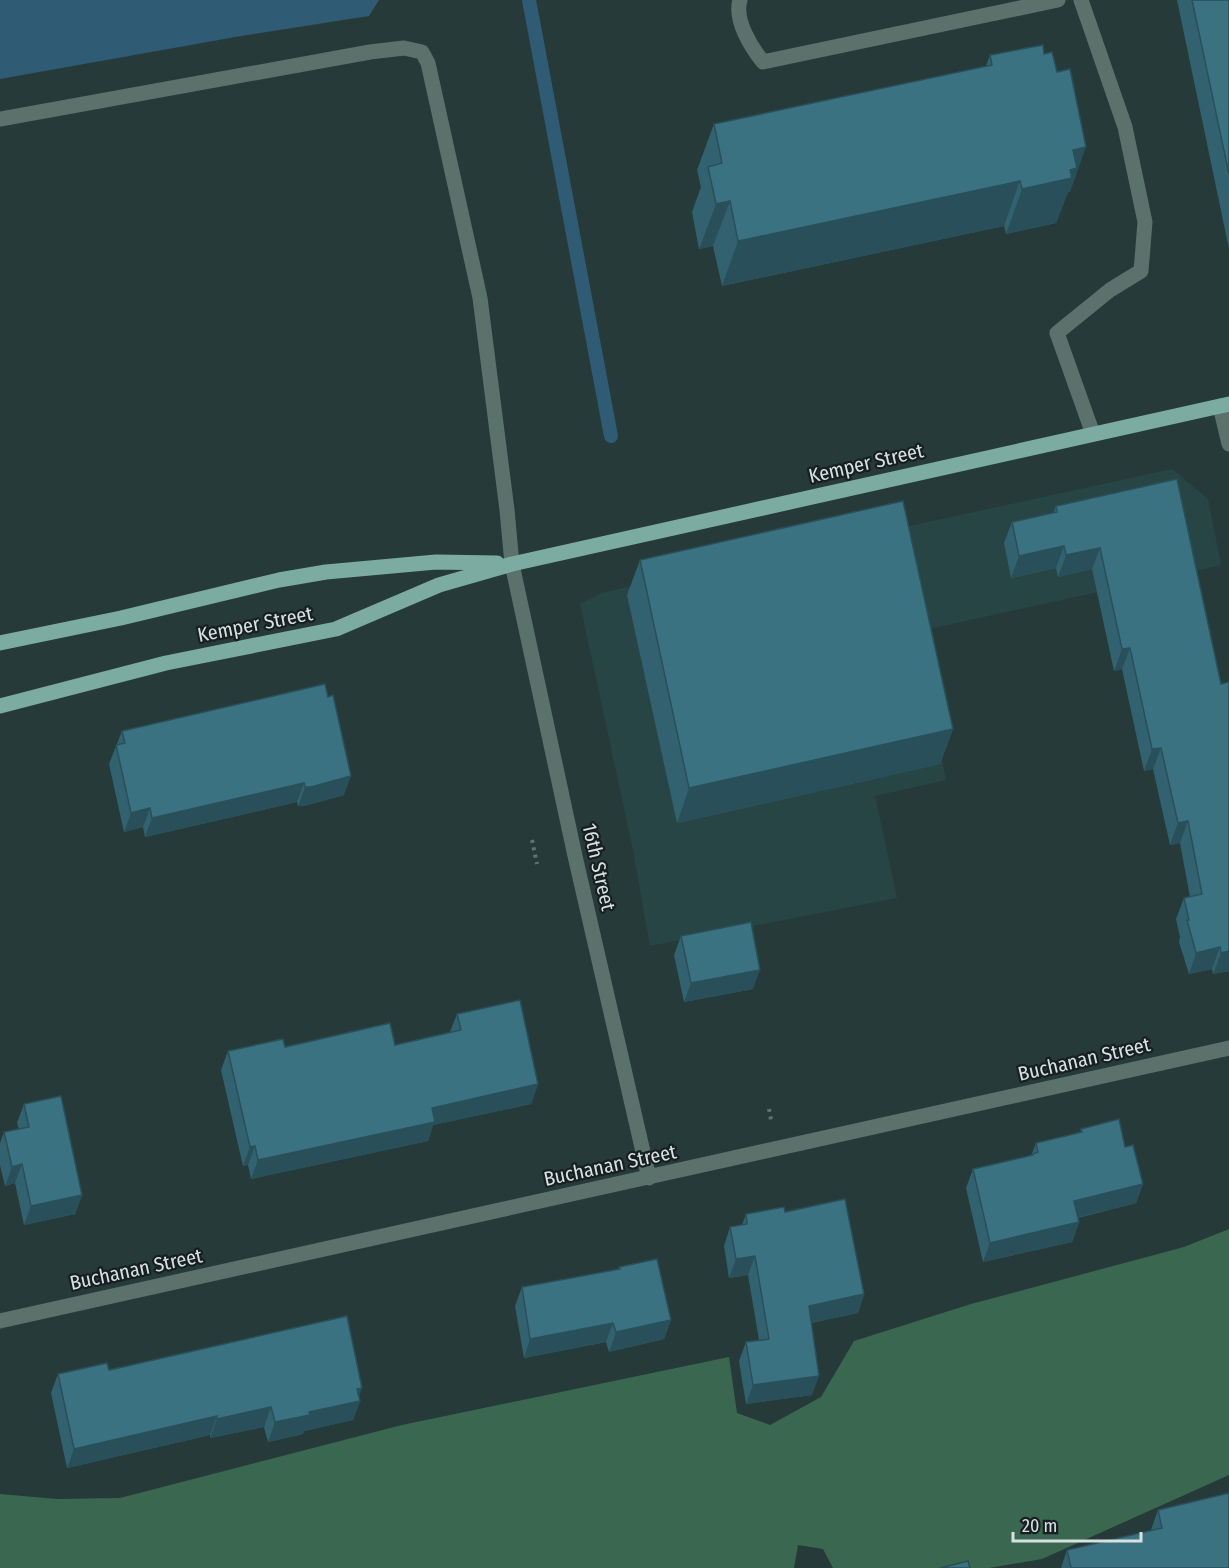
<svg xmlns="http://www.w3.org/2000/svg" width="1229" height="1568" viewBox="0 0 1229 1568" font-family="'Fira Sans Condensed',sans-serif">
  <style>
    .built { fill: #284545 }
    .forest { fill: #3a674f }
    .water { fill: #305b74 }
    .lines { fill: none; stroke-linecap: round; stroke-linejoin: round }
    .stream { stroke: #305b74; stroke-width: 14 }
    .path { stroke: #617272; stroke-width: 4; stroke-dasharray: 3 4.5; stroke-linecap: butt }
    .service { stroke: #5b726c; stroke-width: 15 }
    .minor { stroke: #5b726c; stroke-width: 15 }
    .primary { stroke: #7caca1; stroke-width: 15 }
    .wall { fill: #32626f }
    .shaded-wall { fill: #29505a }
    .building { fill: #3a7281; stroke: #29505a; stroke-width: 1.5 }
    .labels { text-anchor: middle; stroke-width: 4.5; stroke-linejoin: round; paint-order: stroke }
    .street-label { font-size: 20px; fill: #d6e2e2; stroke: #171f20 }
  </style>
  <rect width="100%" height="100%" fill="#273a3a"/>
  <path class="built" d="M1172,469L1208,499L1221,565L915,632L946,780L875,796L897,898L650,946L633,850L580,604L601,593Z"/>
  <path class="forest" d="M1229,1229V1475L1042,1559L989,1568H833L823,1549L798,1545L794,1568H0V1494L57,1499L120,1498L402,1425L729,1357L737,1413L770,1425L821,1397L854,1341L971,1304L1184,1247Z"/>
  <path class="water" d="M0,0H379L369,16L241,36L0,79Z"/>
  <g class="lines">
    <path class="stream" d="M529,0L611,436"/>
    <path class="path" d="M532,840L537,864
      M769,1109L771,1120"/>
    <path class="service" d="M740,0C734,20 751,47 763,62L1058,0
      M1081,0L1125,127L1145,222L1141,271L1110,290L1057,333L1093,434
      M0,119L370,52L404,48L422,52L428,63L480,298L507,510L512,564"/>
    <path class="minor" d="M1220,406L1229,444
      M512,564L575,856L649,1178
      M0,1321L1229,1048"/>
    <path class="primary" d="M0,643L121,618L279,580L326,572L436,562L497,563
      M0,706L166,663L336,629L439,585L512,564L1229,404"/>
  </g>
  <path class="wall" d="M1177,0H1229V249Z
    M990,55L1070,192H1068L1056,223L1006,234L1004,226L722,286L713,246L699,249L692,212L701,187L697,170L714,124L986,66Z
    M1177,479L1229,971L1213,974L1212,969L1189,974L1179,942L1180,937L1176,919L1184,898L1190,897L1180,843L1170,845L1153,769L1144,771L1122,669L1114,671L1092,569L1058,577L1056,568L1011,578L1004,543L1012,522L1053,513L1056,506Z
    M640,560L953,729L940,764L677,823L627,595Z
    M122,731L344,795L304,806H298L297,802L145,837L143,827L124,832L109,764Z
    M681,936L753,989L684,1002L674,955Z
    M457,1014L538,1084L531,1104L433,1125L428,1141L251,1179L248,1165L243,1166L221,1070L228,1051L285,1047L395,1045L450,1032Z
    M24,1104L82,1195L75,1214L24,1225L15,1183L5,1186L0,1165V1143L4,1132L19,1129L17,1123Z
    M1081,1129L1125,1147L1143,1184L1136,1203L1078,1218L1079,1222L1072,1242L983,1262L966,1188L973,1169L1031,1156L1036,1143L1080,1133Z
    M785,1212L864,1294L858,1313L811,1323L812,1395L746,1404L739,1361L746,1342L759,1340L748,1275L729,1278L724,1246L730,1227L742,1225L746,1214Z
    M619,1267L671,1320L664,1339L609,1352L606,1342L524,1358L515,1306L522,1287L618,1269Z
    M109,1370L359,1397L360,1401L353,1420L304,1431L303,1434L268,1442L264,1427L210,1438V1435L67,1468L51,1393L58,1374Z
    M1158,1510L1229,1568H1061L1067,1550L1151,1530Z"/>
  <path class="shaded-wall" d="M1086,147L1070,192H1068L1056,223L1006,234L1022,189L1073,150Z
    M1020,181L1004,226L722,286L738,241Z
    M730,201L713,246L699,249L716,204Z
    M1064,546L1056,568L1011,578L1019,556Z
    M1100,548L1092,569L1058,577L1066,555Z
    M1130,648L1122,669L1114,671L1122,649Z
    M953,729L940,764L677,823L689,788Z
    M1161,748L1153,769L1144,771L1152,749Z
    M351,776L344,795L304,806H298L305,787Z
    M304,783L297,802L145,837L152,818Z
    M150,808L143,827L124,832L131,813Z
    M1188,821L1180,843L1170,845L1178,823Z
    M1220,947L1212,969L1189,974L1196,953Z
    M1229,951V971L1213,974L1221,953Z
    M760,970L753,989L684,1002L691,983Z
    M538,1084L531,1104L433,1125L428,1141L251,1179L258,1160L432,1108Z
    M255,1146L248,1165L243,1166L250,1147Z
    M22,1164L15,1183L5,1186L12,1167Z
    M1143,1184L1136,1203L1067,1220L1074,1201Z
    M82,1195L75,1214L24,1225L31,1206Z
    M1079,1222L1072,1242L983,1262L990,1243Z
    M755,1256L748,1275L729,1278L736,1259Z
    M864,1294L858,1313L802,1325L809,1306Z
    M671,1320L664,1339L609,1352L616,1332Z
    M613,1323L606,1342L524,1358L530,1339Z
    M819,1376L812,1395L746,1404L753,1385Z
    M362,1388L357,1402L360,1401L353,1420L304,1431L303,1434L268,1442L275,1422L309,1412L357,1389Z
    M271,1407L264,1427L210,1438L217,1419Z
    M217,1416L210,1435L67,1468L74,1449Z"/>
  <path class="building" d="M1192,0H1229V174Z
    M1043,45L1044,54L1052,52L1057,72L1070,69L1086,147L1073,150L1077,168L1070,170L1072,178L1022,189L1020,181L738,241L730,201L716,204L708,167L722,163L714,124L992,65L990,55Z
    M1177,479L1221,684L1229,682V951L1221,953L1220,947L1196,953L1187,920H1189L1184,898L1202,894L1188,821L1178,823L1161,748L1152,749L1130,648L1122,649L1100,548L1066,555L1064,546L1019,556L1012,522L1057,512L1056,506Z
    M903,501L953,729L689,788L640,560Z
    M325,684L328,697L333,695L351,776L311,787H305L304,783L152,818L150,808L131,813L116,745L125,743L122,731Z
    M751,922L760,970L691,983L681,936Z
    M520,1000L538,1084L432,1108L435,1122L258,1160L255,1146L250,1147L228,1051L283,1039L285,1047L390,1023L395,1045L461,1030L457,1014Z
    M61,1096L82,1195L31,1206L22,1164L12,1167L4,1132L29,1127L24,1104Z
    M1119,1119L1125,1147L1133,1145L1143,1184L1074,1201L1079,1222L990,1243L973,1169L1033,1155V1154L1038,1152L1036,1143L1082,1132L1081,1129Z
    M845,1199L864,1294L809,1306L819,1376L753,1385L746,1342L769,1339L755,1256L736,1259L730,1227L747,1224L746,1214L784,1207L785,1212Z
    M657,1259L671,1320L616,1332L613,1323L530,1339L522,1287L620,1269L619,1267Z
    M347,1316L362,1388L357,1389L360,1401L309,1412L310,1415L275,1422L271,1407L217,1419V1416L74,1449L58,1374L107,1363L109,1370Z
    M1229,1493V1568H1071L1067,1550L1162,1528L1158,1510Z
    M968,1561L970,1568H940Z"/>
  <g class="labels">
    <g class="street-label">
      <text transform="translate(866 463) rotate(-13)" y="7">Kemper Street</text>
      <text transform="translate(255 624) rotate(-11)" y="7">Kemper Street</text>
      <text transform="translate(599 867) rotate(77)" y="7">16th Street</text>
      <text transform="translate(1084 1059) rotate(-13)" y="7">Buchanan Street</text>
      <text transform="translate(610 1165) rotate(-12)" y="7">Buchanan Street</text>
      <text transform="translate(136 1269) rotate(-12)" y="7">Buchanan Street</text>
    </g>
  </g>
  <path d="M1013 1532v9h128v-9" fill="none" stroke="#d6e2e2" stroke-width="3"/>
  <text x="1022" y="1532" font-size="18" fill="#d6e2e2" stroke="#171f20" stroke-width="4.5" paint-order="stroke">20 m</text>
</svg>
